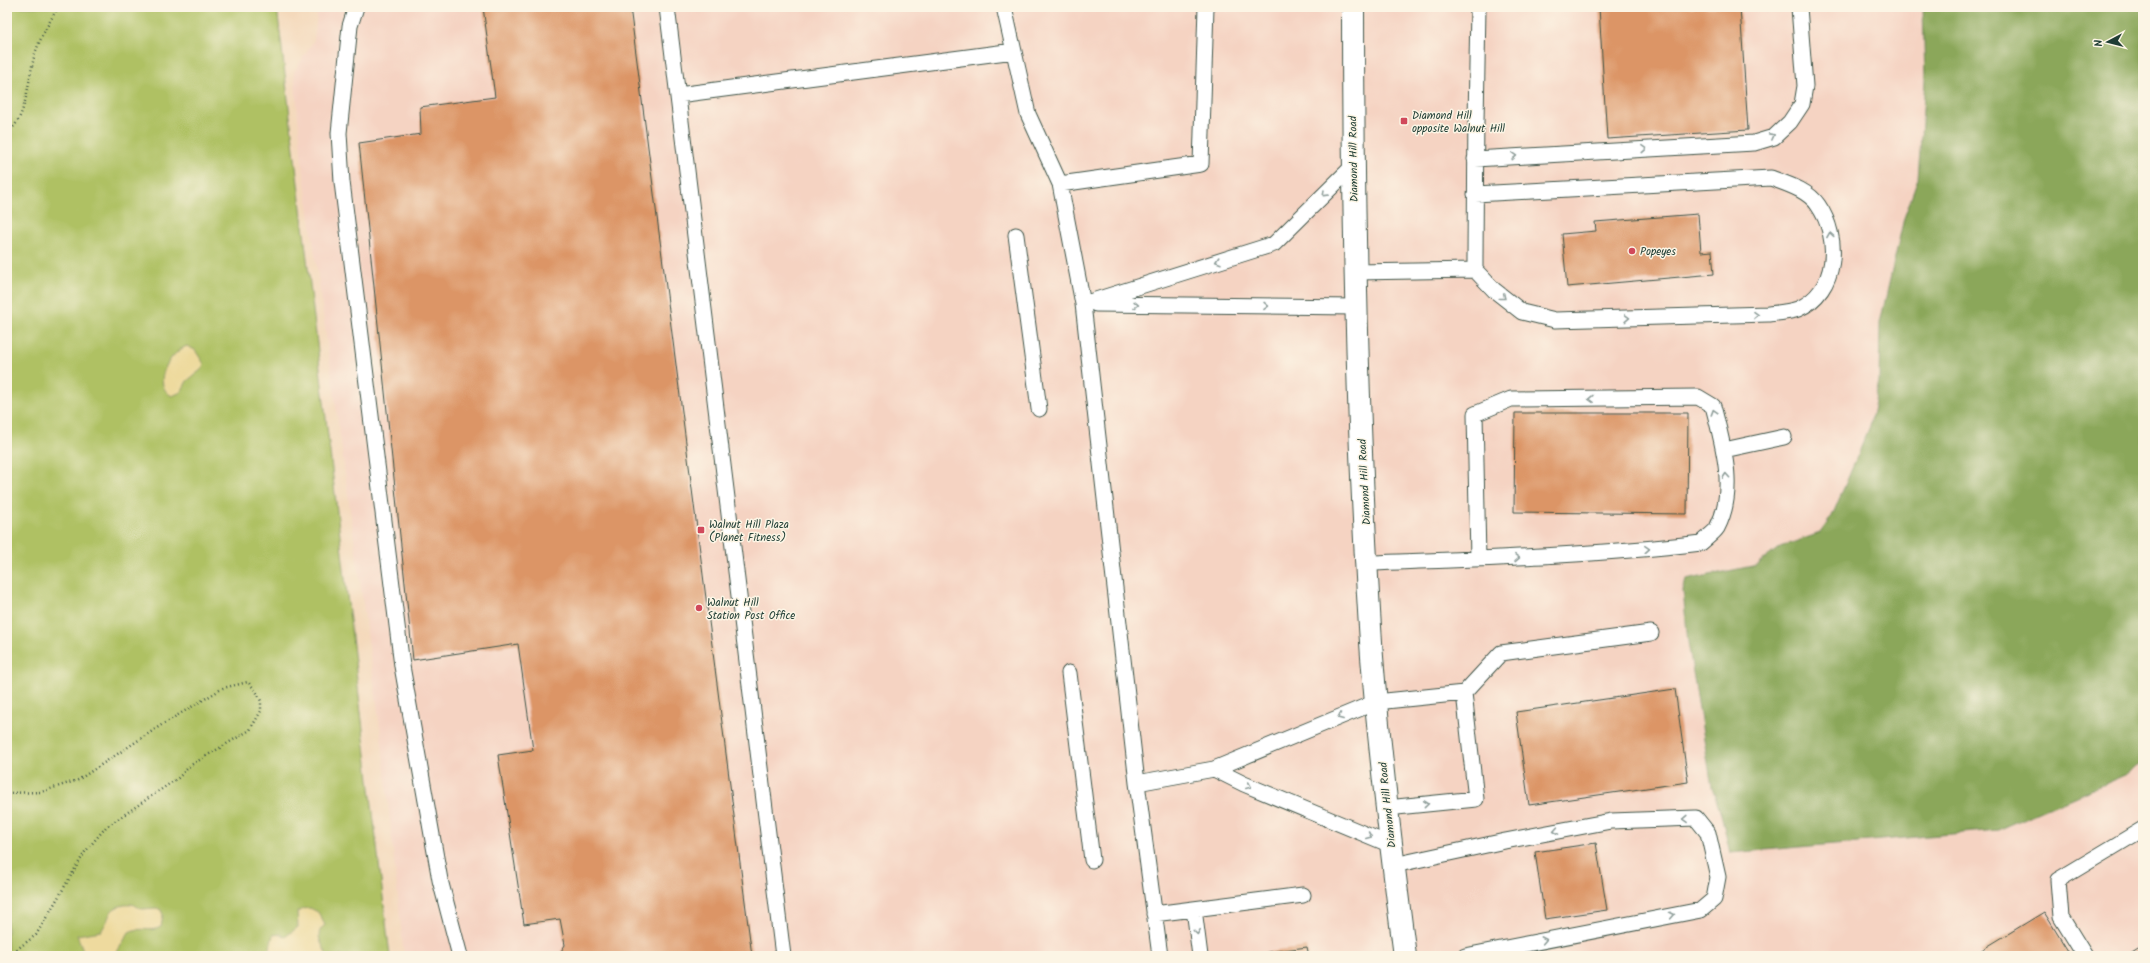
<svg xmlns="http://www.w3.org/2000/svg" width="2150" height="963" viewBox="0 0 2150 963" font-family="Kalam,sans-serif">
  <style>
    .built { fill: #f5d3c2 }
    .green { fill: #afc164; stroke: #677f4c }
    .forest { fill: #8ba75a; stroke: #557247 }
    .sand { fill: #eeda9e; stroke: #868c69 }
    .building { fill: #dc9566 }
    .lines { fill: none; stroke-linecap: round; stroke-linejoin: round }
    .service-casing { stroke: #3f5448; stroke-width: 17 }
    .primary-casing { stroke: #3f5448; stroke-width: 24 }
    .path { stroke: #3f5448; stroke-width: 2.5; stroke-dasharray: 1 3; stroke-linecap: butt }
    .service { stroke: #fff; stroke-width: 15 }
    .primary { stroke: #fff; stroke-width: 22 }
    .oneway { stroke: #8f9e9a }
    .poi-dot { fill: #d1495b; stroke: #fcf5e5; stroke-width: 1.5 }
    .labels { text-anchor: middle; stroke-width: 3; stroke-linejoin: round; paint-order: stroke }
    .poi-label { font-size: 11px; fill: #1f3d34; stroke: #fcf5e5; text-anchor: start }
    .street-label { font-size: 11px; fill: #1f3d34; stroke: #fcf5e5 }
  </style>
  <rect width="100%" height="100%" fill="#fcf5e5"/>
  <filter id="ink" filterUnits="userSpaceOnUse"><feTurbulence type="fractalNoise" baseFrequency=".025" numOctaves="2"/><feDisplacementMap in="SourceGraphic" scale="8" xChannelSelector="R" yChannelSelector="G"/><feConvolveMatrix kernelMatrix="1 2 1 2 8 2 1 2 1" color-interpolation-filters="sRGB"/></filter>
  <filter id="wash" filterUnits="userSpaceOnUse"><feTurbulence type="fractalNoise" baseFrequency=".012" numOctaves="4" result="noise"/><feDisplacementMap in="SourceGraphic" scale="16" xChannelSelector="R" yChannelSelector="G"/><feGaussianBlur stdDeviation="0.9" result="paint"/><feColorMatrix in="noise" values="0 0 0 0 0 0 0 0 0 0 0 0 0 0 0 0 0 1.4 0 .05"/><feComposite in="paint" operator="in"/></filter>
  <g filter="url(#wash)">
    <rect width="100%" height="100%" fill="#f4d9bb"/>
    <path class="built" d="M318,7H1923L1925,80L1918,179L1904,218L1880,323L1879,381L1870,426L1832,516L1820,533L1780,547L1757,565L1686,580L1683,591L1688,642L1712,787L1721,814L1730,853L2127,774L2143,762V956H404L381,734L302,161L294,72L314,40Z"/>
    <path class="green" d="M7,7H277L390,956H7Z"/>
    <path class="forest" d="M1923,7H2143V762L2127,774L1998,830L1730,853L1721,814L1712,787L1688,642L1683,591L1686,580L1757,565L1780,547L1820,533L1832,516L1870,426L1879,381L1880,323L1904,218L1918,179L1925,80Z"/>
    <path class="sand" d="M187,346L195,350L204,364L202,369L187,381L181,392L172,396C150,384 170,352 187,346Z
      M132,904L142,909L157,908L161,910L163,915L161,927C150,933 140,926 129,932L117,952L112,956H92L83,950L77,935L101,931C114,914 104,907 132,904Z
      M310,908L318,912L325,925C312,935 324,945 327,956H268L273,935L280,934L285,937L298,927L297,912L303,909Z"/>
    <g id="blocks">
      <path class="building" d="M483,7H630L752,956H558L565,945L560,919L524,924L498,755L533,750L518,644L413,660L359,143L421,134L420,107L495,97Z
        M1599,7H1740L1748,130L1607,139Z
        M1698,214L1701,252L1712,251L1714,274L1567,287L1562,234L1596,231L1595,222Z
        M1515,413H1688L1687,514L1514,512Z
        M1675,689L1688,782L1529,805L1516,712Z
        M1596,843L1607,910L1545,919L1535,852Z
        M2044,912L2071,956H1984L1980,951Z
        M2143,946V956H2127Z
        M1307,947L1309,956H1247V955Z"/>
    </g>
  </g>
  <g filter="url(#ink)">
    <use href="#blocks" fill-opacity="0" stroke="#3f5448" stroke-width="1"/>
    <g class="lines">
      <g class="service-casing">
        <path id="service" d="M356,7L350,26L339,133L342,182L402,666L440,880L460,956
          M667,7L783,956
          M1004,7L1028,114L1060,184L1083,304L1137,783L1160,956
          M678,95L1014,51
          M1475,159L1754,143L1774,137L1790,122L1802,104L1805,86L1799,7
          M1060,184L1201,164L1206,7
          M1475,194L1771,178C1787,184 1808,190 1818,205C1841,238 1838,291 1798,309C1790,312 1778,313 1768,314L1555,320L1522,312L1494,290L1475,270C1475,182 1476,95 1478,7
          M1016,235L1039,409
          M1356,272L1475,270
          M1083,304L1274,244L1353,166
          M1096,304L1356,307
          M1724,450L1784,437
          M1368,563C1479,559 1591,556 1701,543C1706,538 1714,533 1717,528C1737,490 1723,445 1713,406L1698,397L1511,399L1475,414L1478,559
          M1069,673L1092,860
          M1464,693L1501,653L1651,633
          M1214,769L1244,784L1391,845
          M1137,783L1214,769L1376,702L1464,693L1476,799L1387,808
          M1394,865L1505,841L1611,821L1696,818L1708,833L1718,877L1714,899L1701,910L1465,956
          M1194,909L1200,956
          M1154,914L1303,895
          M2085,956L2061,917L2058,880L2143,829"/>
      </g>
      <g class="primary-casing">
        <path id="primary" d="M1353,7C1353,224 1357,441 1372,657C1380,757 1392,856 1405,956"/>
      </g>
      <path class="path" d="M7,132C29,120 28,69 37,48C42,34 51,20 58,7
        M7,793L41,792L78,780L163,724L223,688L248,682L256,691L261,701V711L250,730L191,765L178,778L106,827L85,852L36,935L8,956"/>
      <use href="#service" class="service"/>
      <use href="#primary" class="primary"/>
    </g>
    <defs><path id="oneway-chevron" d="M-2-3.5L2.5 0L-2 3.5" fill="none" stroke-width="1.6" stroke-linecap="round" stroke-linejoin="round"/></defs>
    <g class="oneway">
      <use href="#oneway-chevron" transform="translate(1772 136) rotate(-28)"/>
      <use href="#oneway-chevron" transform="translate(1644 149) rotate(-3)"/>
      <use href="#oneway-chevron" transform="translate(1514 156) rotate(-3)"/>
      <use href="#oneway-chevron" transform="translate(1325 194) rotate(135)"/>
      <use href="#oneway-chevron" transform="translate(1830 235) rotate(-99)"/>
      <use href="#oneway-chevron" transform="translate(1218 261) rotate(162)"/>
      <use href="#oneway-chevron" transform="translate(1503 297) rotate(39)"/>
      <use href="#oneway-chevron" transform="translate(1136 305) rotate(1)"/>
      <use href="#oneway-chevron" transform="translate(1266 306) rotate(1)"/>
      <use href="#oneway-chevron" transform="translate(1756 315) rotate(-1)"/>
      <use href="#oneway-chevron" transform="translate(1627 318) rotate(-1)"/>
      <use href="#oneway-chevron" transform="translate(1591 399) rotate(179)"/>
      <use href="#oneway-chevron" transform="translate(1714 412) rotate(-107)"/>
      <use href="#oneway-chevron" transform="translate(1726 476) rotate(-94)"/>
      <use href="#oneway-chevron" transform="translate(1647 549) rotate(-4)"/>
      <use href="#oneway-chevron" transform="translate(1517 558) rotate(-2)"/>
      <use href="#oneway-chevron" transform="translate(1340 717) rotate(158)"/>
      <use href="#oneway-chevron" transform="translate(1249 786) rotate(23)"/>
      <use href="#oneway-chevron" transform="translate(1426 804) rotate(-6)"/>
      <use href="#oneway-chevron" transform="translate(1685 819) rotate(178)"/>
      <use href="#oneway-chevron" transform="translate(1556 831) rotate(170)"/>
      <use href="#oneway-chevron" transform="translate(1369 836) rotate(23)"/>
      <use href="#oneway-chevron" transform="translate(1672 915) rotate(-11)"/>
      <use href="#oneway-chevron" transform="translate(1197 932) rotate(83)"/>
      <use href="#oneway-chevron" transform="translate(1544 940) rotate(-11)"/>
    </g>
  </g>
  <g class="poi-dot">
    <rect x="1400" y="117" width="8" height="8" rx="2"/>
    <circle cx="1632" cy="251" r="4"/>
    <rect x="697" y="526" width="8" height="8" rx="2"/>
    <circle cx="699" cy="608" r="4"/>
  </g>
  <g class="labels">
    <g class="poi-label">
      <text x="1412" y="119">Diamond Hill<tspan x="1412" dy="13">opposite Walnut Hill</tspan></text>
      <text x="1640" y="255">Popeyes</text>
      <text x="709" y="528">Walnut Hill Plaza<tspan x="709" dy="13">(Planet Fitness)</tspan></text>
      <text x="707" y="606">Walnut Hill<tspan x="707" dy="13">Station Post Office</tspan></text>
    </g>
    <g class="street-label">
      <text transform="translate(1353 159) rotate(-91)" y="4">Diamond Hill Road</text>
      <text transform="translate(1364 482) rotate(-93)" y="4">Diamond Hill Road</text>
      <text transform="translate(1387 805) rotate(-96)" y="4">Diamond Hill Road</text>
    </g>
  </g>
  <rect width="2150" height="963" fill="none" stroke="#fcf5e5" stroke-width="24"/>
  <g transform="translate(2108 42) rotate(263)" stroke="#fcf5e5" stroke-width="3" paint-order="stroke">
  <path d="M0-3L7 15L0 10L-7 15Z" fill="#1f3d34"/>
  <text y="-6" font-size="11" font-weight="bold" text-anchor="middle" fill="#1f3d34">N</text>
  </g>
</svg>
